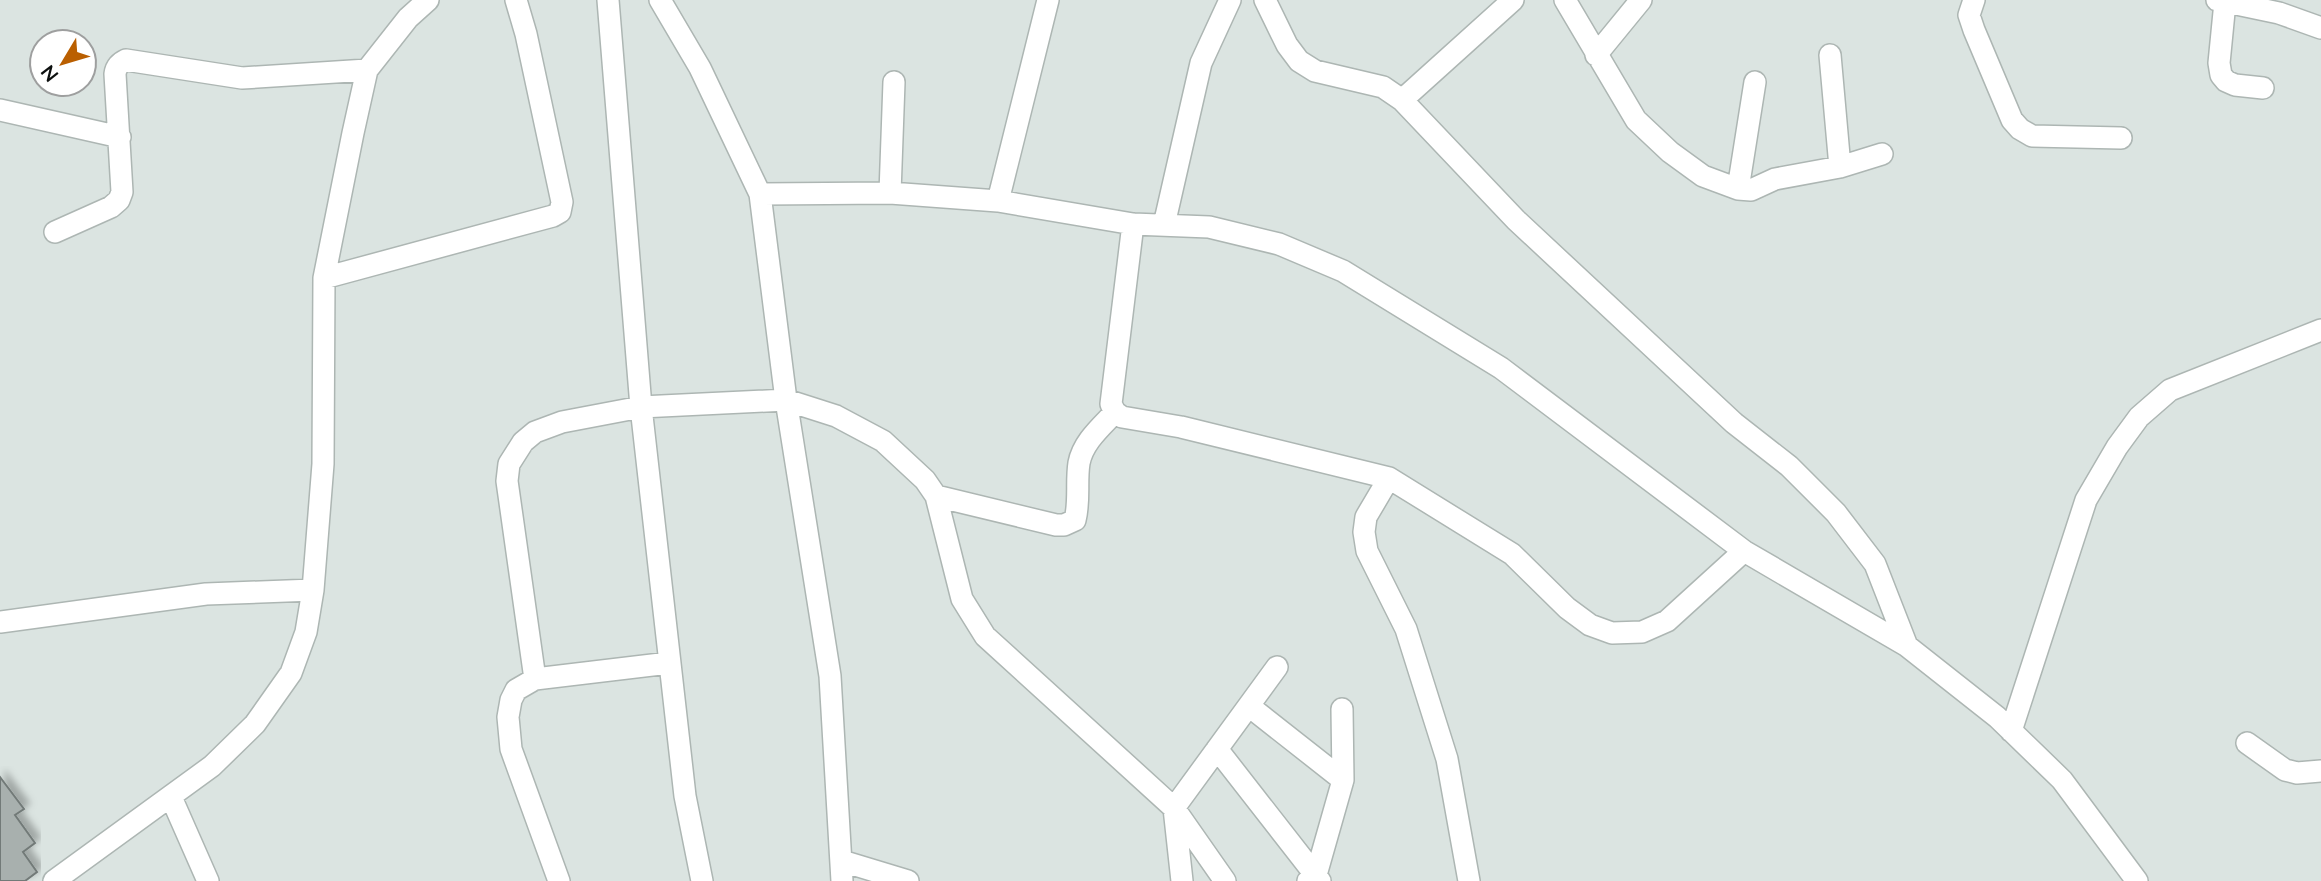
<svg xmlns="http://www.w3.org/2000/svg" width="2321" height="881" viewBox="0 0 2321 881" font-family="Lato,sans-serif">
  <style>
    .building { fill: #a8b0ae; stroke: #727a78; stroke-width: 2; filter: url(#shadow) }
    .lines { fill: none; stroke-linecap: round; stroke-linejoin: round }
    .minor-casing { stroke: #adb6b3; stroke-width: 24 }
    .minor { stroke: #fff; stroke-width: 21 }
  </style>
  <defs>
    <filter id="shadow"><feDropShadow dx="5.5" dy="-5.5" stdDeviation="3.5" flood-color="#0004"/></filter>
  </defs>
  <rect width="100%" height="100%" fill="#dbe4e1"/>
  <path class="building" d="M0,777L24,809L15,815L35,843L23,852L37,872L25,881H0Z"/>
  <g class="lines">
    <g class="minor-casing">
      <path id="minor" d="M608,0L641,407L685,796L702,881
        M660,0L700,68L760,194L786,400L830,676L842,881
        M1265,0L1287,45L1299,61L1315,71L1383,87L1402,100L1516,220L1734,423L1789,466L1836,513L1875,564L1907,646
        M1565,0L1636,120L1670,152L1703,176L1738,189L1751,190L1775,179L1840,167L1882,154
        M1974,0L1969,15L1974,30L2012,120L2020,129L2032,136L2121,138
        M2217,0L2279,13L2321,28
        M2225,2L2219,63L2221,75L2226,81L2235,85L2263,88
        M1596,55L1641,0
        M1830,55L1840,167
        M1402,100L1513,0
        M0,110L120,137
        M1738,189L1755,82
        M890,193L894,82
        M760,194L890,193L998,201L1133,224L1209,227L1279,244L1343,271L1501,368L1744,551L1907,646L1997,717L2062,780L2137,881
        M998,201L1048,0
        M1133,224L1111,404L1115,412L1122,417L1181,427L1389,478L1512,554L1567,608L1590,625L1612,633L1642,632L1667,621L1744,551
        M1164,225L1201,63L1230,0
        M55,232L111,207L119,200L122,192L115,74C116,66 120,63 126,60L242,78L367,70
        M324,278L553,216L560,212L562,202L526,34L516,0
        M1389,478L1366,517L1364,532L1367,551L1406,629L1447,759L1469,881
        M936,496L1056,525H1064L1075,520C1080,501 1076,482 1079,463C1083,442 1101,427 1115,412
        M0,622L206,594L313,590
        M535,679L507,481L509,464L523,442L535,432L562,422L641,407L786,400L836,416L883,441L925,480L936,496L962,599L985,636L1174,808L1182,881
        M1249,706L1343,780
        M2011,731L2086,500L2117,447L2139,417L2170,390L2321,330
        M2247,743L2285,770L2297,773L2321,771
        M1217,749L1320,881
        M171,797L208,881
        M842,861L908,881
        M54,881L212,766L255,724L291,673L306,632L313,590L323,464L324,278L353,133L367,70L408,18L428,0
        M559,881L511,749L508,717L511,700L516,690L535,679L669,663
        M1225,881L1174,808L1277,667
        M1308,881L1316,875L1343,780L1342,709"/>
    </g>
    <use href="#minor" class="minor"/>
  </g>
  <g transform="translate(63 63) rotate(232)"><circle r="33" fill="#ffffff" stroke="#9e9f9f" stroke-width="2"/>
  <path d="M0-5L12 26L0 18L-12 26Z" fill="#ba5f00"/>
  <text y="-10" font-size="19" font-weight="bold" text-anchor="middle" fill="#0d100f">N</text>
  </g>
</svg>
